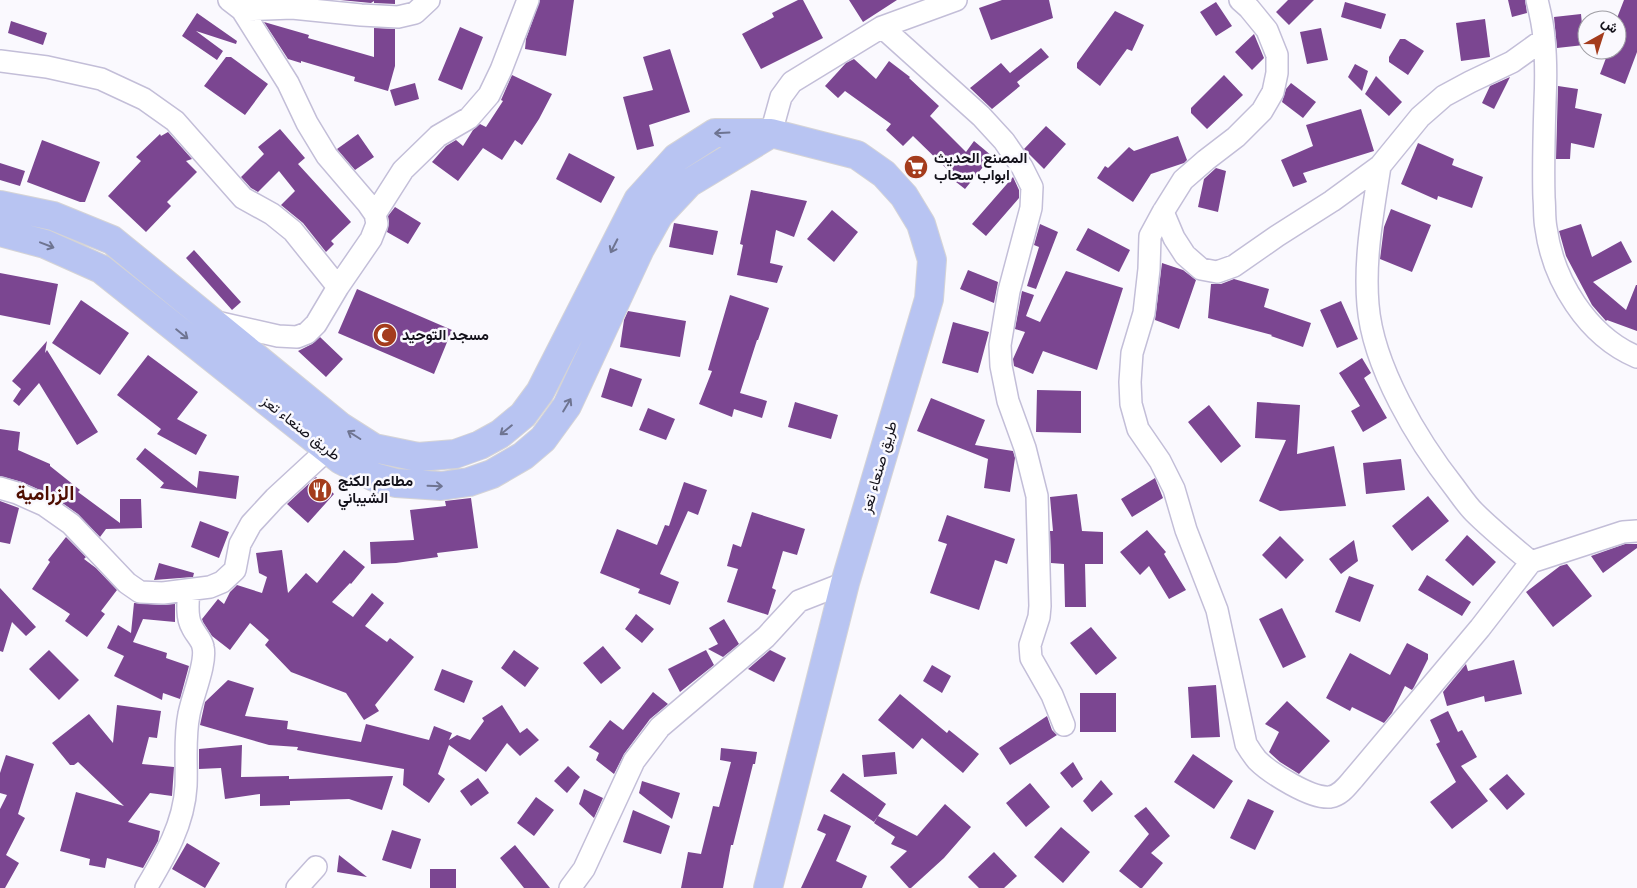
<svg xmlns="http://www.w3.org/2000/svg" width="1637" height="888" viewBox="0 0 1637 888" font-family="'DM Sans',Vazirmatn,sans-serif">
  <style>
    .building { fill: #7b4691 }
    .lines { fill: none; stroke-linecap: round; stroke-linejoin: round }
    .minor-casing { stroke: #c3bed8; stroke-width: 24 }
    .highway-casing { stroke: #d5d4d6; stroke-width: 30 }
    .minor { stroke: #fff; stroke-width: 21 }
    .highway { stroke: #b8c4f2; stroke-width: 28 }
    .oneway { stroke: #6e7491 }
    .labels { text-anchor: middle; stroke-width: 5; stroke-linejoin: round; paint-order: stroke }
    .poi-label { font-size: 15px; font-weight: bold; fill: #14121b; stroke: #faf9fe; text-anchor: start }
    .street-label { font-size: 15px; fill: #14121b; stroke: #faf9fe }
    .district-label { font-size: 20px; font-weight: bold; fill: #4f0e00; stroke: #faf9fe }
  </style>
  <rect width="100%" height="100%" fill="#faf9fe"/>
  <path class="building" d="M340,0H395V4L374,3V1L371,3Z
    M540,0H574L566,56L525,49L526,39Z
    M798,0H803L823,38L761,69L742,34L774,17L772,13Z
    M849,0H897L863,22Z
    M1002,0H1049L1053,18L991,40L979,8Z
    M1288,0H1314L1289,25L1276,12Z
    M1508,0H1525L1527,13L1512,17Z
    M1624,0H1637V52L1625,84L1600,74L1609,50H1617V18Z
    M1216,2L1232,26L1216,36L1200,12Z
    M1345,2L1386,14L1381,29L1341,17Z
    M1115,11L1144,25L1132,51L1127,49L1100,86L1077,68V63Z
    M197,13L237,41L236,44L196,31L223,51L217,60L182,36Z
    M1581,14L1584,45L1557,48L1554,17Z
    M1485,19L1490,57L1461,61L1456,23Z
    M11,21L47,33L43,45L8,33Z
    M264,22L309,35L308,38L374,57V28L395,29V66L388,91L354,81L355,77L301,61V63L288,59Z
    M460,27L483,37L462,90L438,80Z
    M1321,28L1328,60L1307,64L1300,32Z
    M1254,34L1264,58L1252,70L1235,52Z
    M1400,39H1405L1424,51L1408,75L1389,62V57Z
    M1041,48L1049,57L1017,82L1020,86L992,109L970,88L1001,63L1010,73Z
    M670,49L690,112L649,125L654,146L637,150L623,97L653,90L643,57Z
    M226,57H231L268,84L245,115L204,86Z
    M854,59L876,79L889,61L910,77L909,78L939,106L930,116L966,152L974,141L992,156L965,189L947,175L950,172L913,136L903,146L886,130L891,124L845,91L838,98L825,86L846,63Z
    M1355,64L1368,71L1362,91L1348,77Z
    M512,75L552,94L539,119L522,145L515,140L502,160L483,148L458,181L432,162L446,146L456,140L463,146L473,130L480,124L486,127L503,101L501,100Z
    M1224,75L1243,95L1207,129L1191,113V108Z
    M1376,76L1402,102L1389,116L1365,94Z
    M1510,77L1494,109L1482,103L1490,86Z
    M415,83L419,99L395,106L390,90Z
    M1291,83L1316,102L1303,118L1282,102L1286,89Z
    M1558,86L1578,89L1575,108L1602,114L1594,148L1571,143L1570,159H1556Z
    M1361,109L1374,151L1303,173L1307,182L1293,187L1281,160L1313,146L1306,125Z
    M1046,126L1066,144L1044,169L1024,149Z
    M280,129L305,158L298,164L351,222L331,241L334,244L326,252L303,223L281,205L295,191L279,171L258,192L251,188L241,177L264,154L258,147Z
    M168,132L192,159L186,161L197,172L167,202L171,206L146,232L108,196L141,161L136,157L160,134L161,136Z
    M358,134L374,157L355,170L337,149Z
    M1178,136L1187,160L1184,163L1151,174L1133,202L1097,178L1105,166L1108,168L1129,147L1134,151Z
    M42,140L100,162L85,202H80L27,182Z
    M1418,143L1454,159L1452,165L1483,177L1472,208L1438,196L1437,200L1401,184Z
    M569,153L615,177L601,203L556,179Z
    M0,163L25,171L20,186L0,180Z
    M1216,168L1226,171L1218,212L1198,207L1204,179Z
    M1013,177L1019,190V198L986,236L972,224Z
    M751,190L807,201L794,237L776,230L770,263L783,266L777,283L737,275L743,245L740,244Z
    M395,207L421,223L408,244L387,232L389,222L388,216Z
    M1391,209L1431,225L1412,272L1380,259L1384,227Z
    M832,210L858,232L834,262L807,239Z
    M674,223L718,231L713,255L669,247Z
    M1040,224L1058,232L1036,289L1027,286L1039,247L1034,245Z
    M1581,224L1592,257L1621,241L1632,262L1593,282L1626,310L1636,285H1637V331L1607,320L1606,321L1598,312L1592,305L1566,256L1559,231Z
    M1088,228L1130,250L1119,272L1076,250Z
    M194,250L241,302L232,310L186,258Z
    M1162,263L1183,270L1196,280L1179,329L1155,320Z
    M968,270L998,282L994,303L960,289Z
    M1066,271L1123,288L1097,370L1043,351L1033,374L1014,366L1013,359L1025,332L1015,329L1022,291L1034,295L1026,316L1040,322Z
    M0,273L58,284L50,325L0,315Z
    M1234,279L1269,289L1264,307L1311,323L1303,347L1271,336L1272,335L1208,318L1211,284H1221Z
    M357,289L452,330L434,374L338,333Z
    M730,295L769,308L758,340H757L740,393L767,401L762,418L734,409L732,417L699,404L712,371L708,370Z
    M81,300L129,333L100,375L52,343Z
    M1341,301L1358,339L1337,348L1320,310Z
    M628,311L686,321L680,357L620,347L624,320Z
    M953,322L989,332L978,373L942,363Z
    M320,337L343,359L326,377L298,351L312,344Z
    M47,341L45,353L47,350L98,432L77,445L39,383L19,406L13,401L21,389L12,381Z
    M148,355L198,392L177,419L207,435L196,455L157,434L161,429L117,395Z
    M1362,358L1371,373L1364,378L1387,418L1363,432L1351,411L1360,406L1339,373Z
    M610,368L642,379L632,407L601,397Z
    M1037,390L1081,391V433L1036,432Z
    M931,398L985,420L975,445L1013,451L1015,458L1010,492L984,488L988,459L917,431Z
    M795,402L838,415L831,439L788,427Z
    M1257,402L1300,405L1297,454L1334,446L1346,506L1280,511L1259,501L1286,440L1255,438Z
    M1209,405L1241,446L1221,463L1188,422Z
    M648,408L675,419L666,440L639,430Z
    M0,429L20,432L18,450L50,464V466L80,490L78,492L120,523V499H141L142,528L106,529L100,537L78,514L51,495L22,482L0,476Z
    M145,448L197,488L199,471L239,476L236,499L160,488L164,483L136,459Z
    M1401,459L1405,490L1366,494L1363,463Z
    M316,477L334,494L308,523L287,504Z
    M1155,478L1163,498L1132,517L1121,499Z
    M684,482L707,490L698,515L688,511L660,574L679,582L670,605L638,593L640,589L600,573L617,529L657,545L665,525L669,526Z
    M1077,494L1082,531L1103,532V564H1085L1086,607H1065L1064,564L1051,563L1050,531H1053L1050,497Z
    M1428,496L1449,521L1412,551L1392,526Z
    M471,498L478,548L437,553L438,557L396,563L371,564L370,542L414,540L410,510L446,506L445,501Z
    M0,501L19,508L10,544L0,542Z
    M752,512L805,529L797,555L783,551L772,588L776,590L768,615L727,602L738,569L727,566L733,544L741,547Z
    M947,515L1015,539L1007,564L995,560L979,610L930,593L947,544L938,541Z
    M200,521L229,532L219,558L191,547Z
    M1147,530L1166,552L1164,554L1186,590L1169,599L1149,566L1140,575L1120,552Z
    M1467,535L1496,562L1473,586L1445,560Z
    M1280,536L1304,560L1286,579L1262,555Z
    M66,537L86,557L84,559L96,568L117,590L101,611L105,614L87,637L65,621L70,614L32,589L50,562L48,560Z
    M1354,540L1358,561L1341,574L1329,559Z
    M1625,544H1637V548L1603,573L1591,556Z
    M282,550L288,593L306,573L317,583L344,550L365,567L351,584L350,583L332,602L353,617L372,593L384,603L365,626L387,642L390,638L414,657L375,705L379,711L364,720L346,693L291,672L265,645L269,640L250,623L230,650L212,636L203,622L202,619L218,599L224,604L230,592L237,585L262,593L267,577L259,573L256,553Z
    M159,563L194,573L193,577L154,580Z
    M1567,564L1592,596L1553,627L1526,592L1560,566Z
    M1427,575L1471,602L1462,616L1418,590Z
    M1349,576L1374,585L1360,622L1335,612Z
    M0,588L36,627L26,636L12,622L3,652L0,651Z
    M134,603L162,605L175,604V622L143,619L133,642L167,653L166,658L189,666L180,699L163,693L162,700L114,676L124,656L107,648L118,625L131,633Z
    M1282,608L1306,657L1283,668L1259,619Z
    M636,614L654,629L642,643L625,629Z
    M724,619L739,644L723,657L708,649L718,644L709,628Z
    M1091,627L1117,658L1096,675L1070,643Z
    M1407,643L1428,654V659L1414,687L1412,690L1405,686L1392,713L1384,723L1352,707L1350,711L1326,698L1350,653L1390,675Z
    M603,646L621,668L601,684L583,663Z
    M49,650L79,680L59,700L29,669Z
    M514,650L539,668L525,687L501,668Z
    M706,650L714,665L680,692L668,669Z
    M770,650L786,658L774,682L748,669Z
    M1514,660L1522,694L1485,702L1484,696L1447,706L1443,692L1466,664L1468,671Z
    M932,665L951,676L942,693L923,681Z
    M442,669L473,681L464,703L434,690Z
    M228,680L254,688L245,716L288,721L287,729L361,742L366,724L429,740L434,726L452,733L449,740L457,735L470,740L484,721L482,718L502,705L520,733L527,728L539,740L520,756L507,743L486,772L449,745L438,774L445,779L429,803L403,785L404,769L297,750L298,747L269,745L200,725L205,702Z
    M1216,685L1220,737L1191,738L1188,687Z
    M653,692L668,704L650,719L624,754L614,774L596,760L599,753L589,747L610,720L623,730Z
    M1080,693H1116V732H1080Z
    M900,694L947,733L949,730L979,754L963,773L922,738L913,749L878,720Z
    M1287,701L1330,741L1299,774L1280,762L1269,752L1279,732L1265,724Z
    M117,705L161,711L157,738L149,737L142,764L174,767L172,796L150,793L128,822L160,831L158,841L143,868L107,858L105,868L89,865L90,859L60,851L76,792L124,806L78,762L74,765H70L52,743L89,714L113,743Z
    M1448,711L1458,732L1462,730L1477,757L1461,766L1488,801L1452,829L1430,802L1456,782L1436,744L1440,742L1430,720Z
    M1047,716L1052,730L1057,735L1010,765L999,748Z
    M242,745L241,777L289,776V779L393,776L382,810L349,799L290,801V805L260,806V794L225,799L221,768L199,769V749Z
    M721,748L757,752L755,764H753L733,845H731L723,888H681L688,852L701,854L713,806L719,807L731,762L720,760Z
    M895,752L897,774L864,777L862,755Z
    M1193,754L1233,781L1214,809L1174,782Z
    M6,755L34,764L18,814L25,818L6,855L19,863L5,888H0V809L7,795L0,793V773Z
    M1073,762L1083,779L1072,788L1060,773Z
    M568,766L580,777L567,793L554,781Z
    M843,773L886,804L874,822L830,791Z
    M1507,774L1525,794L1507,810L1489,789Z
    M478,778L489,793L471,806L460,791Z
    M1101,780L1113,794L1092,812L1083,801Z
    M642,781L680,793L672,819L639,793Z
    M1030,783L1050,807L1026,827L1006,803Z
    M584,789L603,798L594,818L579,804Z
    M536,797L554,810L534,836L517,823Z
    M1248,799L1274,811L1255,850L1230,838Z
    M945,804L971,827L944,858L911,888H909L890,867L907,851L891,844L895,837L874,823L878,816L917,836Z
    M1146,807L1170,836L1151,853L1163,863L1142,888H1140L1119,871L1149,834L1134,816Z
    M633,810L670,826L661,854L623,842Z
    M824,814L851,826L836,861L867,876L862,888H801L826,834L817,830Z
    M1061,827L1090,852L1063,883L1034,857Z
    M392,830L421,839L411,869L382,860Z
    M187,843L220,863L205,888L172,869Z
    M515,845L550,888H524L500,858Z
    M994,852L1017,876L1004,888H979L968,877Z
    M339,855L367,877L337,872Z
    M430,869H456V888H430Z"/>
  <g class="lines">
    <g class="minor-casing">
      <path id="minor" d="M1240,0L1249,8L1267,30L1277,55V73L1273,92L1262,111L1236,137L1206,160L1183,180L1163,212L1150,236L1149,269L1144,313L1132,353L1130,382L1131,404L1138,429L1160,461L1174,489L1186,530L1217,610L1246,744C1249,749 1253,755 1257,760C1270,773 1311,799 1330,797C1341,795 1347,786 1354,778L1480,628L1531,562L1623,532L1637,531
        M1537,0C1540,12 1543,25 1544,38C1546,58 1546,81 1545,102C1544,134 1543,166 1544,198C1545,208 1544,218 1546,228C1553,280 1587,336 1637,357
        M242,10L292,8L361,15L398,17L415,13L429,0
        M882,27L981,116L1004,141L1022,167L1032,187L1031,208L1009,291L1000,345L1001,366L1008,401L1025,448L1037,496L1040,606L1039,617L1030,645L1031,658L1052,695L1064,725
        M0,61L47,67L101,79L144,99L175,121L243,198L272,214L293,231L338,287
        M771,133L781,97L792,82L882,27L956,0
        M1380,166C1373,212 1364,258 1368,305C1373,367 1418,441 1455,488C1461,496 1467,505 1474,512C1492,530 1512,546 1531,562
        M1163,212L1174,238L1185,255L1201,269L1217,272L1234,266L1277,236L1332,201L1380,166L1420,117L1444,96L1470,82L1512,62L1544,39
        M375,214L403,170L438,136L469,118L489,95L501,70L528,0
        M212,321L278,336L297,337L307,333L316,324L338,287L371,239L377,224L375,214L368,204L327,156L307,123L288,83L242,10L229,0
        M0,488L17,493L44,505L71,524L127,583L140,592L163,593L210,587L222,582L235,570L240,544L251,524L275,498L327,450
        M146,888C165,856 184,824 186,786C187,762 184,738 189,714C192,697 207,663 203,647C202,640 195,634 192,627C186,617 188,601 189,590
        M297,888L316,867
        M570,888L584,869L634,761L660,727L766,637L799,601L845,583"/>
    </g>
    <g class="highway-casing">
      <path id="highway" d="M0,205L53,216L112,240L341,427L374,448L418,457L455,454L480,445L500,434L523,415L540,392L638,200L676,158L715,133H771L857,155L884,174L904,196L921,224L932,260L929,299L845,583L768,888
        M0,232L45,244L101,269L341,460L374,477L396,483L441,486L469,482L492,474L523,456L543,439L567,406L640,249L659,215L689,183L770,134"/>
    </g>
    <use href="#minor" class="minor"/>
    <use href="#highway" class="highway"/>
  </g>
  <defs><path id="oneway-shaft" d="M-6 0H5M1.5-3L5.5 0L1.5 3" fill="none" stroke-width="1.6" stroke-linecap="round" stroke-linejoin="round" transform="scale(1.25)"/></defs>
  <g class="oneway">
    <use href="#oneway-shaft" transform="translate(722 133) rotate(177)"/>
    <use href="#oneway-shaft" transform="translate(47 245) rotate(21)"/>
    <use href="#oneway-shaft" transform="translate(614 246) rotate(117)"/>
    <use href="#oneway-shaft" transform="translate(182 334) rotate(39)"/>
    <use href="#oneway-shaft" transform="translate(567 405) rotate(-59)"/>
    <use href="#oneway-shaft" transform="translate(506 430) rotate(141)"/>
    <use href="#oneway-shaft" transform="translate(354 435) rotate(-148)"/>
    <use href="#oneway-shaft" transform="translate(435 486) rotate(2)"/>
  </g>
  <defs>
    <g id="supermarket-disc" transform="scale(1.25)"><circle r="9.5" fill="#a43c1d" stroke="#faf9fe"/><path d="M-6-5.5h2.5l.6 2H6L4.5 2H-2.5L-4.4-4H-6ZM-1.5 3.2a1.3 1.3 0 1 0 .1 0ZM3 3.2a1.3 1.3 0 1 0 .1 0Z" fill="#fff"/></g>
    <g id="mosque-disc" transform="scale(1.25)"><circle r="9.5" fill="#a43c1d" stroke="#faf9fe"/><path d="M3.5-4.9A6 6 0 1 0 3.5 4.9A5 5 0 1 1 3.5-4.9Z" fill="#fff"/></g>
    <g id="restaurant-disc" transform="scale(1.25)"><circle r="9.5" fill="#a43c1d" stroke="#faf9fe"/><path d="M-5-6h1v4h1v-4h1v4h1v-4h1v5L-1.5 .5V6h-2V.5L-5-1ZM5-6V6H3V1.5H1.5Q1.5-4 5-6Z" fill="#fff"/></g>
  </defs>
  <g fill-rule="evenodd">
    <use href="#supermarket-disc" x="916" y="167"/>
    <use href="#mosque-disc" x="385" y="335"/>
    <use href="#restaurant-disc" x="320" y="490"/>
  </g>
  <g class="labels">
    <g class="poi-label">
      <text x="934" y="163">المصنع الحديث<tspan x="934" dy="17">ابواب سحاب</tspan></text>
      <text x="402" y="340">مسجد التوحيد</text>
      <text x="338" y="486">مطاعم الكنج<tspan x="338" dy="17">الشيباني</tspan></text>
    </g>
    <g class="street-label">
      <text transform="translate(301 428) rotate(38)" y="5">طريق صنعاء تعز</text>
      <text transform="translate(879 467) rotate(-74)" y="5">طريق صنعاء تعز</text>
    </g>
    <g class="district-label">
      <text x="45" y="500">الزرامية</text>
    </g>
  </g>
  <g transform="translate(1602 35) rotate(39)"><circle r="24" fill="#faf9fe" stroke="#9e9da3"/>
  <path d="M0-4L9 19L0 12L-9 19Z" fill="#a43c1d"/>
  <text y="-8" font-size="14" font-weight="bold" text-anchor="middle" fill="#14121b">ش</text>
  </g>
</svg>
